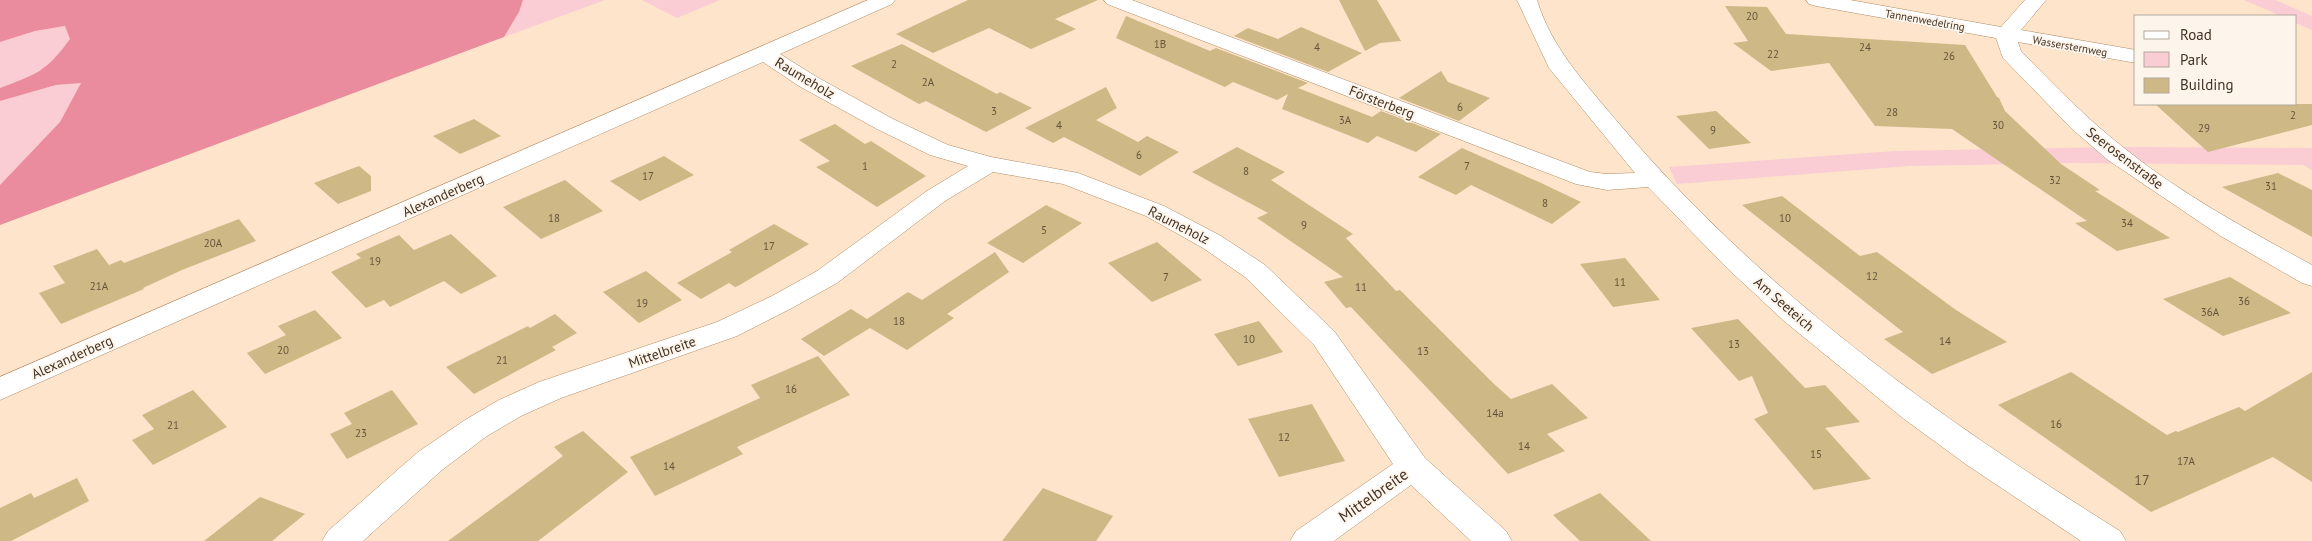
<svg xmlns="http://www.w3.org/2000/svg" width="2312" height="541" viewBox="0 0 2312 541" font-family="'PT Sans',sans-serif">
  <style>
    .green { fill: #faccd3 }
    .forest { fill: #ea8c9e }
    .building { fill: #cdb886 }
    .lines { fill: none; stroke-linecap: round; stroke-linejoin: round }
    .minor-casing { stroke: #b18c65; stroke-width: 1 }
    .minor { fill: #fff; fill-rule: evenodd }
    .labels { text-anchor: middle; stroke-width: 4; stroke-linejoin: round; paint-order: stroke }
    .number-label { font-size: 11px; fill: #65543b }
    .far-street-label { font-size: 11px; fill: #423222; stroke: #fdf5ec }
    .street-label { font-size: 14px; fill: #423222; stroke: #fdf5ec }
    .near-number-label { font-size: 14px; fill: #65543b }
    .near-street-label { font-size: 16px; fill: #423222; stroke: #fdf5ec }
  </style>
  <rect width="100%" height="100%" fill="#fde4cb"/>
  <path class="green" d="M523,0H605L504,37L519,12Z
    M642,0H720L677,18Z
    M2244,0H2275L2312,16V30L2296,23V16H2281Z
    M66,26L70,39L51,64L34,75L0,88V42L35,31Z
    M81,83L60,122L0,185V101L56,85Z
    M2120,147L2312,148V170L2303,165L2072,163L1909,166L1677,184L1669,167L1896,151Z"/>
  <path class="forest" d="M0,0H523L519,12L504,37L0,225V185L60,122L81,83L56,85L0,101V88C37,74 46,72 70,39L65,26L35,31L0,42Z"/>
  <path class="building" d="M968,0H1098L1055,19L1076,29L1031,49L989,28L933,53L896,34Z
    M1339,0H1377L1401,41L1380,43L1365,51Z
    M1725,6L1767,7L1786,34L1965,45L1997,97L1999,98L2005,111L2061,164L2100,190L2095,191L2170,238L2117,251L2075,223L2087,221L1952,129L1875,126L1829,63L1771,71L1733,43L1748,41Z
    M1126,16L1210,51L1216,48L1308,83L1298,88L1372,117L1381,111L1441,134L1416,152L1377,136L1368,143L1282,109L1288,94L1277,100L1233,82L1225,87L1116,38Z
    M1301,27L1362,53L1328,72L1234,36L1248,28L1278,39Z
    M902,44L997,94L1000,92L1032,108L986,132L926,101L919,104L851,66Z
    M1441,71L1448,82L1490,98L1459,121L1399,98Z
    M1106,87L1117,108L1096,120L1138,142L1147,136L1179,152L1140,176L1064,137L1053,143L1025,128Z
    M2155,104H2312V125L2208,152Z
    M1716,111L1751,143L1709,149L1676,116Z
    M474,119L501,136L460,154L433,136Z
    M835,124L865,144L871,141L926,176L877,207L816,167L830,161L799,140Z
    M1237,147L1285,172L1271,180L1353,234L1346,238L1396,291L1400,290L1494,384L1511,399L1552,384L1588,418L1547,434L1565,451L1508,474L1351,307L1346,308L1324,282L1343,277L1257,218L1268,213L1192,172Z
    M1462,148L1539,182L1581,202L1552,224L1471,185L1456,195L1418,177Z
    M664,156L694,175L640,201L610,181Z
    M359,166L371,176V191L338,204L314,183Z
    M2278,173L2312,190V237L2222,187Z
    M565,180L603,211L541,239L503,207Z
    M1782,196L1860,256L1877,252L1956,310L2007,342L1932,374L1884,339L1903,332L1742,205Z
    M1046,205L1082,223L1023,263L987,243Z
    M239,219L256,241L182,270L143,288L144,289L61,324L39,293L65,283L53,266L97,249L109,265L121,260L124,263Z
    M774,224L809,244L738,286L735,287L729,283L701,299L677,283L732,252L729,250Z
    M451,234L497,276L461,294L444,281L390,307L384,300L366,308L331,272L361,258L356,254L399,235L414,250Z
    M1157,242L1202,280L1152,302L1108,263Z
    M995,252L1009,272L947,314L954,318L907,350L870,328L824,356L801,339L851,309L867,319L908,292L922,300Z
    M1625,258L1660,300L1613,307L1580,264Z
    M646,271L682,300L639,323L603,292Z
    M2230,277L2291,313L2223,336L2163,299Z
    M315,310L342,338L265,374L247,353L286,335L278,326Z
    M555,314L577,333L552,347L556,350L474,394L446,367L528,326L530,328Z
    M1738,319L1805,388L1825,385L1860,422L1825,428L1871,479L1814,490L1754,419L1768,413L1752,376L1739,381L1691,328Z
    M1259,321L1283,352L1238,366L1214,334Z
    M818,356L850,395L737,447L743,454L655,496L630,457L760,398L751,385Z
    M2071,372L2167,435L2176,431L2178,432L2239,407L2245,411L2312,372V482L2273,457L2151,512L1998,405Z
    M193,390L227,427L153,465L132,440L154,429L142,415Z
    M392,390L418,424L347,459L330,434L352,424L344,413Z
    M1312,404L1345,461L1279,477L1248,419Z
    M583,431L628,472L538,541H448L563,456L554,447Z
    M77,478L89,501L11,541H0V508L31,493L34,498Z
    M1043,488L1113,516L1096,541H1002Z
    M1600,493L1651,541H1580L1553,515Z
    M260,497L305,514L272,541H204Z"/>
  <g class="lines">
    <g class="minor-casing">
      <path id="minor" d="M868,0H895L892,4L780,54L815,76L893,119L948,145L991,157L1078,173L1164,206L1221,236L1265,265L1334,331L1425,458L1506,531L1512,541H1471L1411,485L1334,541H1290L1296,531L1393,464L1314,345L1245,277L1203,248L1146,216L1063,184L993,172L945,201L837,283L792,308L737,336L561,398L521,416L487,436L442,470L363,541H322L328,531L418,452L465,420L499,400L539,382L717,322L772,296L817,271L927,191L968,166L930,155L877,129L799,86L763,62L0,400V377Z
        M1104,0H1132L1590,172L1607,174L1635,173L1549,68L1517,0H1537C1551,47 1585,83 1616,120C1757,288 1935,416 2120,531L2126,541H2081L1967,465L1904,419L1784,321L1727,268L1648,187L1607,190L1576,184L1107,4Z
        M1806,0H1850L2001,27L2025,0H2046L2021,30L2136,50V63L2018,42L2021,51C2054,85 2087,119 2124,148C2181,194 2248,230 2312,265V286L2302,283L2219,235L2108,160L2072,129L2003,58L1996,38L1816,6L1809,4Z"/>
    </g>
    <use href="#minor" class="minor"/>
  </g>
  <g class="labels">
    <g class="number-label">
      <text x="1752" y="20">20</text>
      <text x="1160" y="48">1B</text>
      <text x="1317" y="51">4</text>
      <text x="1865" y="51">24</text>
      <text x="1773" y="58">22</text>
      <text x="1949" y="60">26</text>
      <text x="894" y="68">2</text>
      <text x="928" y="86">2A</text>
      <text x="1460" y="111">6</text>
      <text x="994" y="115">3</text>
      <text x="1892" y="116">28</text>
      <text x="2293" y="119">2</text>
      <text x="1345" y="124">3A</text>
      <text x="1059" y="129">4</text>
      <text x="1998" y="129">30</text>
      <text x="2204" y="132">29</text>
      <text x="1713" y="134">9</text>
      <text x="1139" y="159">6</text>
      <text x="865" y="170">1</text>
      <text x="1467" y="170">7</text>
      <text x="1246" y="175">8</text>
      <text x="648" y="180">17</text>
      <text x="2055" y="184">32</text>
      <text x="2271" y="190">31</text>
      <text x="1545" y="207">8</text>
      <text x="554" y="222">18</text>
      <text x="1785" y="222">10</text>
      <text x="2127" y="227">34</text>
      <text x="1304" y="229">9</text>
      <text x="1044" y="234">5</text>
      <text x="213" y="247">20A</text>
      <text x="769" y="250">17</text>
      <text x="375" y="265">19</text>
      <text x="1872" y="280">12</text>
      <text x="1166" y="281">7</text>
      <text x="1620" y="286">11</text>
      <text x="99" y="290">21A</text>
      <text x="1361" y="291">11</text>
      <text x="2244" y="305">36</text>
      <text x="642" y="307">19</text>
      <text x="2210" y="316">36A</text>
      <text x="899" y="325">18</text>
      <text x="1249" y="343">10</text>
      <text x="1945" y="345">14</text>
      <text x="1734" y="348">13</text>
      <text x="283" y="354">20</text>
      <text x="1423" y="355">13</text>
      <text x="502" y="364">21</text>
      <text x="791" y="393">16</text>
      <text x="1495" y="417">14a</text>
      <text x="2056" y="428">16</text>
      <text x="173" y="429">21</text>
      <text x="361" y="437">23</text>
      <text x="1284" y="441">12</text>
      <text x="1524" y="450">14</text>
      <text x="1816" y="458">15</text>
      <text x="2186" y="465">17A</text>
      <text x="669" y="470">14</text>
    </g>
    <g class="far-street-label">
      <text transform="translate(1925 20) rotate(10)" y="4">Tannenwedelring</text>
      <text transform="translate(2070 46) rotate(10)" y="4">Wassersternweg</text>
    </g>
    <g class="street-label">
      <text transform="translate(805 78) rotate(31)" y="5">Raumeholz</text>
      <text transform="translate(1382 102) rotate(21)" y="5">Försterberg</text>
      <text transform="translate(2125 158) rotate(37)" y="5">Seerosenstraße</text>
      <text transform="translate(443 195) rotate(-24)" y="5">Alexanderberg</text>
      <text transform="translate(1179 225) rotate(27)" y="5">Raumeholz</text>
      <text transform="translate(1784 304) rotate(41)" y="5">Am Seeteich</text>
      <text transform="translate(662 352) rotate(-19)" y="5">Mittelbreite</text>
      <text transform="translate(72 357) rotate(-24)" y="5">Alexanderberg</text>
    </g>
    <g class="near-number-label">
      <text x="2142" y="485">17</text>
    </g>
    <g class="near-street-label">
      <text transform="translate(1373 495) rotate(-35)" y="6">Mittelbreite</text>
    </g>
  </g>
  <rect x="2134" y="15" width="162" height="90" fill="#fdf5ec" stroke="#b2a79b"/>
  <rect x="2144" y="31" width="25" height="8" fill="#ffffff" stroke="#b2a79b"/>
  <text x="2180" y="40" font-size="15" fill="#423222">Road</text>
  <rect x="2144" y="52" width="25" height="15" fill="#faccd3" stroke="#b2a79b"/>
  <text x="2180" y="65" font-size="15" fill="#423222">Park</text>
  <rect x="2144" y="78" width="25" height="15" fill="#cdb886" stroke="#b2a79b"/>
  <text x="2180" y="90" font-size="15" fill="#423222">Building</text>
</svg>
